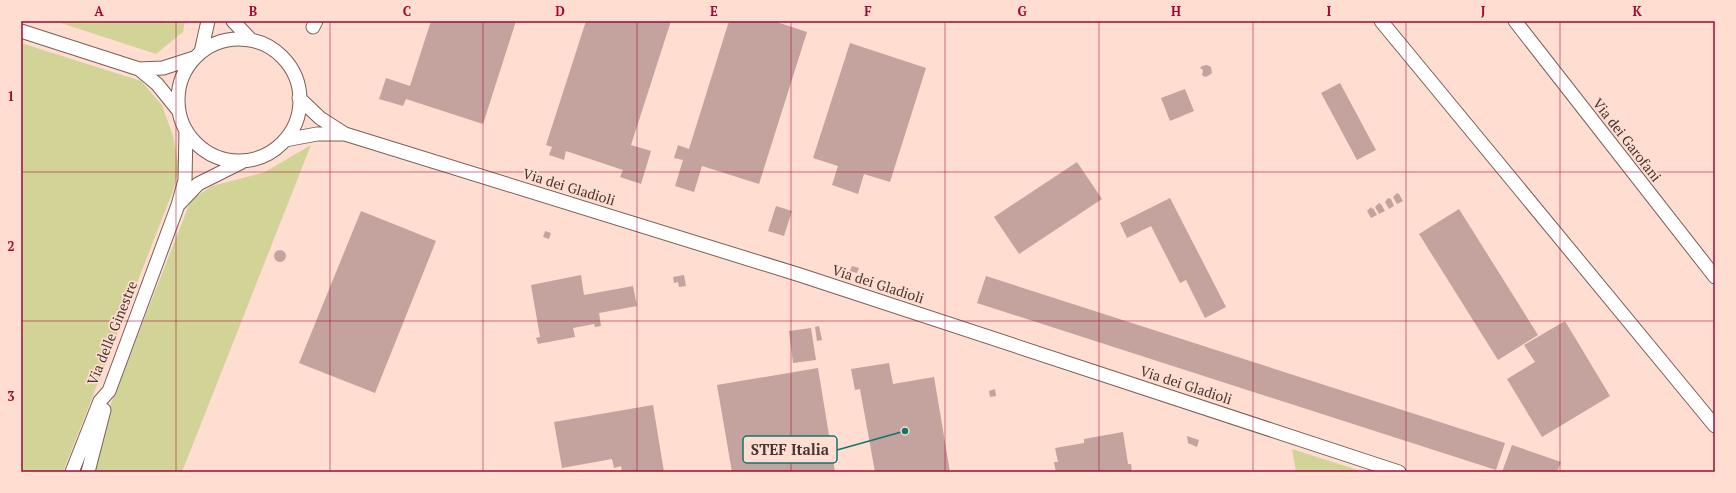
<svg xmlns="http://www.w3.org/2000/svg" width="1736" height="493" viewBox="0 0 1736 493" font-family="'PT Serif',serif">
  <style>
    .green { fill: #d1d496 }
    .building { fill: #c4a29d }
    .lines { fill: none; stroke-linecap: round; stroke-linejoin: round }
    .minor-casing { stroke: #7b5e54; stroke-width: 15 }
    .minor { stroke: #fff; stroke-width: 13 }
    .grid { fill: none; stroke: #a40731; stroke-width: 1; stroke-opacity: 0.55 }
    .labels { text-anchor: middle; stroke-width: 3.5; stroke-linejoin: round; paint-order: stroke }
    .street-label { font-size: 14px; fill: #443732; stroke: #ffddd1 }
    .leader { fill: none; stroke: #0f766e; stroke-width: 1.5 }
    .callout-dot { fill: #0f766e; stroke: #ffddd1; stroke-width: 1.5 }
    .callout { fill: #ffddd1; stroke: #0f766e; stroke-width: 1.5 }
    .callout-label { font-size: 15px; text-anchor: middle; font-weight: bold; fill: #443732 }
    .neatline { fill: none; stroke: #a40731; stroke-width: 1.5 }
    .grid-label { font-size: 13px; text-anchor: middle; font-weight: bold; fill: #a40731 }
  </style>
  <rect width="100%" height="100%" fill="#ffddd1"/>
  <path class="green" d="M55,21H185L183,32L156,54Z
    M21,43L141,81L162,105L173,136L179,167L173,191L63,472H21Z
    M311,145L182,472H84L191,200L212,186L265,172Z
    M1292,449L1364,472H1296Z"/>
  <path class="building" d="M431,21H516L483,124L406,99L403,106L379,99L386,78L410,86Z
    M586,21H671L631,145L651,151L641,184L620,177L623,170L566,151L564,160L549,155L552,147L546,145Z
    M729,21H774L807,32L759,184L702,166L694,192L675,186L683,160L674,158L678,145L689,149Z
    M850,43L926,68L890,182L864,174L858,194L832,185L838,166L813,158Z
    M1207,65L1211,67L1212,73L1208,76L1205,77L1202,75L1203,70L1200,68L1202,66Z
    M1340,83L1376,150L1357,160L1321,93Z
    M1185,89L1194,111L1170,121L1161,98Z
    M1077,162L1102,199L1019,254L994,217Z
    M1397,193L1399,194L1403,201L1397,204L1393,197Z
    M1170,198L1226,307L1205,318L1186,280L1180,283L1151,226L1127,238L1120,223Z
    M1388,198L1391,199L1394,206L1389,209L1385,202Z
    M1379,203L1381,204L1385,211L1379,214L1375,207Z
    M776,206L792,211L784,236L768,231Z
    M1371,207L1372,209L1373,208L1377,215L1371,218L1367,211Z
    M1459,209L1538,335L1498,360L1419,234Z
    M361,211L436,241L375,393L299,363Z
    M545,231L551,233L549,239L543,237Z
    M274 256a6 6 0 1 1 12 0a6 6 0 1 1-12 0Z
    M852,266L859,268L857,273L850,271Z
    M581,275L584,295L633,286L637,306L599,313L601,326L595,327L594,324L573,328L575,337L538,344L536,338L540,337L531,285Z
    M684,275L686,286L679,287L678,282L674,283L673,277Z
    M986,276L1505,443L1496,470L977,303Z
    M1565,321L1610,396L1542,437L1507,379L1535,362L1524,345Z
    M819,326L822,340L817,341L815,327Z
    M811,328L816,360L793,363L789,331Z
    M889,363L893,384L934,377L950,472H875L860,389L855,390L851,369Z
    M818,368L835,472H732L717,385Z
    M995,389L996,396L990,397L989,391Z
    M653,405L664,472H622L621,466L614,468L612,459L562,468L554,422Z
    M1123,432L1128,464H1131L1132,472H1056L1054,462H1058L1055,448L1084,443V439Z
    M1187,436L1199,440L1197,447L1188,443Z
    M1512,445L1561,462L1557,472H1502Z"/>
  <g class="lines">
    <g class="minor-casing">
      <path id="minor" d="M233,21L251,40
        M1381,21L1715,426
        M1515,21L1715,277
        M313,27L316,21
        M21,31L139,69L163,68L194,58
        M178 100a61 61 0 1 1 122 0a61 61 0 1 1-122 0Z
        M201,52L208,21
        M139,69L157,84L178,110
        M299,98L320,118L345,134L800,275L1399,472
        M285,140L317,134H345
        M179,204L198,184L242,162
        M72,472L100,401L109,391L178,205L185,180L186,131
        M88,472L104,410"/>
    </g>
    <use href="#minor" class="minor"/>
  </g>
  <path class="grid" d="M176,21V472M330,21V472M483,21V472M637,21V472M791,21V472M945,21V472M1099,21V472M1253,21V472M1406,21V472M1560,21V472M21,172H1715M21,321H1715"/>
  <g class="labels">
    <g class="street-label">
      <text transform="translate(1627 140) rotate(52)" y="5">Via dei Garofani</text>
      <text transform="translate(569 187) rotate(17)" y="5">Via dei Gladioli</text>
      <text transform="translate(878 284) rotate(18)" y="5">Via dei Gladioli</text>
      <text transform="translate(112 333) rotate(-68)" y="5">Via delle Ginestre</text>
      <text transform="translate(1186 385) rotate(18)" y="5">Via dei Gladioli</text>
    </g>
  </g>
  <path class="leader" d="M905 431L837 450"/>
  <circle class="callout-dot" cx="905" cy="431" r="4"/>
  <rect class="callout" x="743" y="436" width="94" height="27" rx="4"/>
  <g class="callout-label">
    <text x="790" y="455">STEF Italia</text>
  </g>
  <rect width="1736" height="493" fill="none" stroke="#ffddd1" stroke-width="44"/>
  <rect x="22" y="22" width="1692" height="449" class="neatline"/>
  <g class="grid-label">
    <text x="99" y="16">A</text>
    <text x="253" y="16">B</text>
    <text x="407" y="16">C</text>
    <text x="560" y="16">D</text>
    <text x="714" y="16">E</text>
    <text x="868" y="16">F</text>
    <text x="1022" y="16">G</text>
    <text x="1176" y="16">H</text>
    <text x="1329" y="16">I</text>
    <text x="1483" y="16">J</text>
    <text x="1637" y="16">K</text>
    <text x="11" y="101">1</text>
    <text x="11" y="251">2</text>
    <text x="11" y="401">3</text>
  </g>
</svg>
